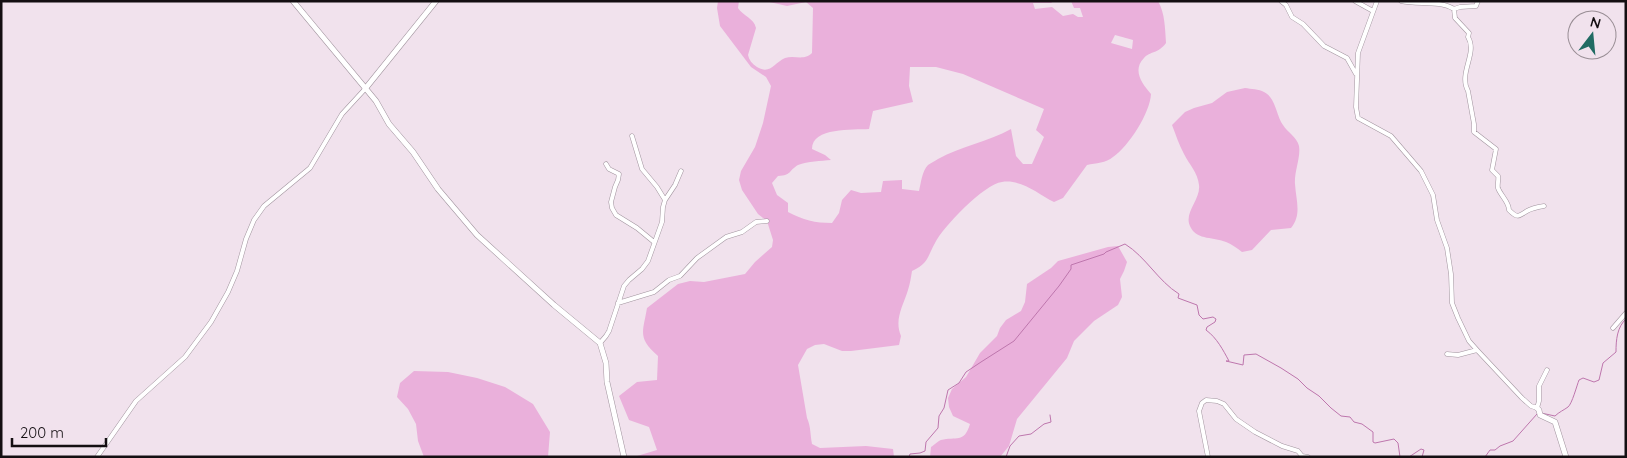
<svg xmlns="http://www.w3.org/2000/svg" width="1627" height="458" viewBox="0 0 1627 458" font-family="Quicksand,sans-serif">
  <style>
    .green { fill: #eab0db; fill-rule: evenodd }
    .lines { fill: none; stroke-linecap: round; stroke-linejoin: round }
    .stream { stroke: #be76ad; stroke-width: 1 }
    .street-casing { stroke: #a2959f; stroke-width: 5 }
    .secondary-casing { stroke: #a2959f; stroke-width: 6 }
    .street { stroke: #fff; stroke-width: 4 }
    .secondary { stroke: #fff; stroke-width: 5 }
  </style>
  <rect width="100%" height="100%" fill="#f1e2ed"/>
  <path class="green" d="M718,1H739L738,8C743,16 754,18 756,28L748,55C749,60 752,64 757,67C770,75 774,63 785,58C795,55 804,61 812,53L813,8L806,2L787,6L765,1H1054L1051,3H1033L1035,9L1052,7L1063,16L1073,14L1078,17H1083L1080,8H1074L1071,1H1158C1165,13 1165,29 1166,43C1158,54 1150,51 1144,58C1132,70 1142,84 1151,94C1150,113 1129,146 1113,157C1106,163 1096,163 1087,165L1063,198L1054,202C1038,194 1022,179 1002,182C984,184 943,227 935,243C927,257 929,263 912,271C911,277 910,284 908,290C903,306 894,320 901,336L899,345L851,351H842L824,344L815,345L807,349L798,365L807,418C811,427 810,434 812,444L820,448L866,446L893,449L894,457H637V456L657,450L649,427L629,420L619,396L637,382L657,380L658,356C637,338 643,332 647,308L678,284L690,281L704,282L745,274L755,262L772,247L773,240L767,221L758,214L742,190L739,180L741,171L755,147L763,123L771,86L766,77L751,67L720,26L717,8ZM1115,35L1133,40L1132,49L1111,43ZM910,67H936L963,74L1044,109L1036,130L1044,137L1032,164H1023L1016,156L1011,129C988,142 961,146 938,159C935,161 931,163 928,165C922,171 921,183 919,191L902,189V180L883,181L881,192L861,193L851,190L842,200L839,213L832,223C815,223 803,220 788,212V203L777,195L772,183L778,176C792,175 788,171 798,165C808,161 821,161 831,160L825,155L812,149C812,127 853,130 869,129L873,111L913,102L909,86Z
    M1245,88C1251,89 1259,89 1264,92C1276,98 1276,115 1283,125C1287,132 1297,137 1299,146C1301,157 1294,172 1295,184C1296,200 1302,215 1291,228L1271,230L1252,250L1242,252C1237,248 1231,244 1226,242C1215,237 1197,240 1191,228C1182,214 1201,200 1199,185C1198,173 1189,164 1184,154C1179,145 1176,135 1172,125L1185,112L1194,108L1212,103L1227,92Z
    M1118,246L1127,262L1124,271L1120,279L1122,297L1118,305L1094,321L1074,341L1067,358L1017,419L1009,446L1000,457H930L931,447C934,445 938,441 941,440C956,436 964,444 970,424L953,416L949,407L948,398L952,389L966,377L980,353L997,336L1000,328L1006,320L1021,311L1025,302L1027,284L1051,268L1058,261L1108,247Z
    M414,371L448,372L477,378L505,387L533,404L550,432L548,457H424L418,441L416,424L408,409L397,397L400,383Z"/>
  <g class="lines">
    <path class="stream" d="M1541,413L1555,416C1559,412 1564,410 1568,407C1572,404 1577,385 1579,380L1583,378L1594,382L1599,380L1603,363L1616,352C1616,340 1617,327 1626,319
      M909,457L910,454L920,453L925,451L926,442L938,428L939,416L944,408L948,390L959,383L966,372L981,362L1014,341L1059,286L1071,269V265L1104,254L1106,252L1125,244C1146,257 1158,281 1179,294L1178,298L1197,305L1199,315L1203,319L1213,317L1216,319L1215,322L1207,327L1206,330C1217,338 1223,350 1229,361H1226L1243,365L1244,355L1256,354L1281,368L1298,379L1307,388L1319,396L1331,408L1341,416L1350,417L1354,422L1362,424L1373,432V442L1375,443L1394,439L1398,443L1400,457
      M1006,457L1010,446L1019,436L1031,434L1044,424L1051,422L1050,415
      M1409,457L1421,449L1424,450L1422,457
      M1485,457L1490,450H1495L1500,446L1513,441L1537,414"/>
    <g class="street-casing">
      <path id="street" d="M1281,1L1286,5L1292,17L1303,24L1324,46L1347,58L1356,74
        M1355,1L1373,11
        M1377,1L1358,53L1356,107L1358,118L1391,136L1421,171L1433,195L1437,220L1447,248L1451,274L1452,303L1458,318L1469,341L1477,350L1522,398L1531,406L1537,408L1539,401V386L1547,370
        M1401,1C1418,5 1439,0 1454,9L1455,18L1469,33L1468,37C1478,53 1458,73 1468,91L1474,124V132L1496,149L1492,170L1498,176C1499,179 1497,185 1498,188C1501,196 1509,202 1509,210C1517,218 1518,217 1527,211C1532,208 1538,207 1544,206
        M1454,9L1460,7L1476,6L1478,1
        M632,136L642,169L657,187L665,200
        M606,164L609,169L619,174L618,180L615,187L611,202L612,208L616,215L637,228L654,242
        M618,303L654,292L669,280L680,276L697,258L726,237L742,232L756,222L767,221
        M1613,328L1626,313
        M600,343L606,336L609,331L624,286L629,280L642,269L648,261L662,222L663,207L665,200L675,185L681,171
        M1447,354L1458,355L1477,350
        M97,457L136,401L185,357L211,322L228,292L237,271L246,239L254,220L264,206L310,168L342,114L365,89
        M1208,457L1199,411L1202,403L1206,400L1217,401L1224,404L1236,419L1255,432L1282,446L1298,451L1302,456L1308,457"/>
    </g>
    <g class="secondary-casing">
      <path id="secondary" d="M293,1L376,101L389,124L413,152L438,189L477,235L554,305L600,343L606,363L607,382L624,457
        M365,89L436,1
        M1537,408L1539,410L1540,415L1555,422L1566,457"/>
    </g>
    <use href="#street" class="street"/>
    <use href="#secondary" class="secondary"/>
  </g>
  <rect width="1627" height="458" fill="none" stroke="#140f12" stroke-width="5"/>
  <g transform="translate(1592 35) rotate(16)"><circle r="24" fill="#f1e2ed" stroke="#998e95"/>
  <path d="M0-4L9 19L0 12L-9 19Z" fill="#216b63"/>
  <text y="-8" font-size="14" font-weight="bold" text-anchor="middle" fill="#140f12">N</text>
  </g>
  <path d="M12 438v8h94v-8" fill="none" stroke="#140f12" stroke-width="2.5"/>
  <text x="20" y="438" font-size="15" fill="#140f12" stroke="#f1e2ed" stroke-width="4" paint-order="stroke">200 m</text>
</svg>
